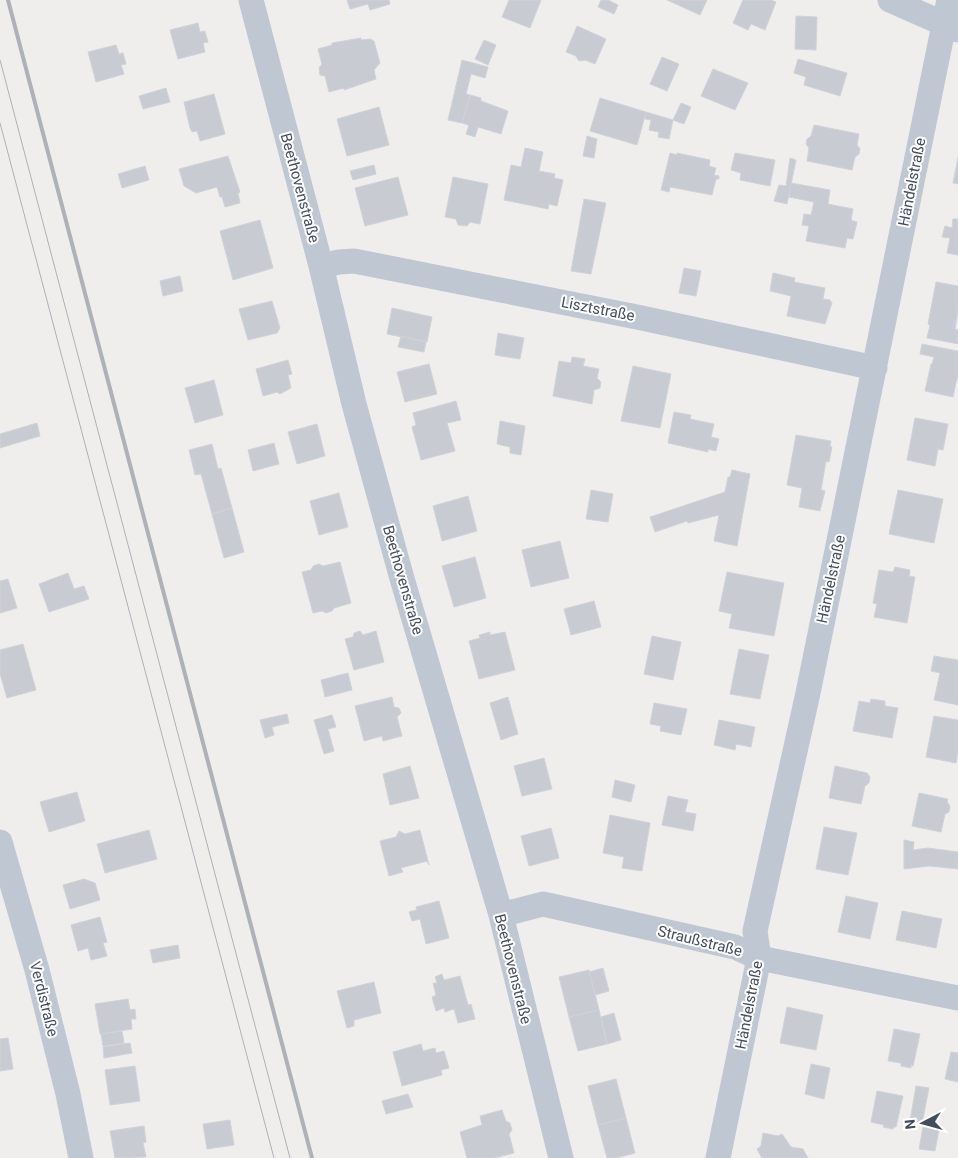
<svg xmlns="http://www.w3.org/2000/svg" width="958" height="1158" viewBox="0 0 958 1158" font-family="Roboto,sans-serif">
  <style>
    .building { fill: #c9cbd3; stroke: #d1d2d9 }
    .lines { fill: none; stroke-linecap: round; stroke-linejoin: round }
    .minor { stroke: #bfc7d3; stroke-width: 25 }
    .tram { stroke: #afb1b8; stroke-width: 1 }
    .rail { stroke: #afb1b8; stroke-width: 4 }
    .labels { text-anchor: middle; stroke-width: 4; stroke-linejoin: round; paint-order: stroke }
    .street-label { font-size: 15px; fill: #444d5c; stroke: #fff }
  </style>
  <rect width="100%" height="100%" fill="#f0eded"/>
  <path class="building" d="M347,0H389L390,4L370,10L368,4L350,9Z
    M509,0H541L530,28L502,17Z
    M601,0H608L618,5L614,14L598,7Z
    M667,0H707L700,15Z
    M743,0H771L776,2L765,30L751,24L748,30L733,23Z
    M796,16L817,17L816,50L795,49Z
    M198,23L200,32L205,31L208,42L203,43L205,52L178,59L170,30Z
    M577,26L606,39L595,64L585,60L581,61L578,60L576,56L566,52Z
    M361,38V40L370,39L374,41L380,63L374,70L376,79L344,90V88L329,92L325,76L320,75L319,68L322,64L318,49L332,45V43Z
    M484,40L496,45L488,65L475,59Z
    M116,45L119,54L123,53L126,64L121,65L124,74L96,82L88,52Z
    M662,57L679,64L667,91L650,84Z
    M798,59L847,73L840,96L804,85L806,77L794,73Z
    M462,60L488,67L485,78L471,74L466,94L470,95L462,123L448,120Z
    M713,69L748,83L735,110L701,96Z
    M166,88L170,102L143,109L139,96Z
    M214,94L225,134L200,141L197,131L192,132L190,128L184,102Z
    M470,95L481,98V101L508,111L501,134L478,127L475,137L466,134L469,125L462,123Z
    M600,98L646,112L637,145L590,131Z
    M681,103L691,107L684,124L673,120Z
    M379,107L389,145L347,156L337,119Z
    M646,112L673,120L669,139L658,137L659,132L649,130L651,120L645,119Z
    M814,125L859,134L857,145L860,149L859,154L855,157L852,170L807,161L809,148L806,144L807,139L811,136Z
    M587,136L597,139L594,158L583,156Z
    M525,148L543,152L539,171L555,174L554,178L563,180L557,206L549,204L548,209L504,200L511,165L521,167Z
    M670,153L677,155V153L710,160L709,166L716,168L714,175L719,176V179H716L712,195L670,187L669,192L661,190Z
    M735,153L775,160L770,186L740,180L741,173L731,170Z
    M228,156L240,192L238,193L240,203L225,207L222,197H220L217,187L196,193L184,186L179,169Z
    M958,157V184L953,183Z
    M790,158L796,160L787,204L774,201L779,185L786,186Z
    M374,165L376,174L353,180L350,171Z
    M145,166L149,180L122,188L118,174Z
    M398,177L408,215L365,226L355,188Z
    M453,177L488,184L480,224L470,222L467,226L458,225L456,219L445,217Z
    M791,183L830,190L828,204L853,209L851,220L857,222L853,239L847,238L845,248L806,241L809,226L802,225L804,214L811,215L814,202L789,197Z
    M584,199L606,203L591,274L571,271Z
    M953,219H958V255L947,253L950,238L942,237L945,226L952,228Z
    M260,220L273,268L233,280L220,231Z
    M684,268L701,271L696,296L679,293Z
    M773,273L795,278L794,282L825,288L823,299L830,300L832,303L825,324L787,316L791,296L770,291Z
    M180,276L183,291L163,296L160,281Z
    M936,282L958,286V311L955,329L958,330V344L927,338L930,325L928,324Z
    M272,301L280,328L277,333L248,340L239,309Z
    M392,308L432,317L427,342L387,334Z
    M498,333L524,338L520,359L495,355Z
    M401,336L426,342L424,352L398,347Z
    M922,344L958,351V379L957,378L953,397L925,391L931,364H932L934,357L920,354Z
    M572,357L585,359L583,366L599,369L597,378L601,382L600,388L594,390L592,404L553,396L559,361L571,363Z
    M288,360L292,374L288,375L291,388L280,394L277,392L263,396L256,369Z
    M429,364L437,394L405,402L397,372Z
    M633,366L671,374L660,428L621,421Z
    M214,380L223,415L195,423L185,388Z
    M456,401L461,420L447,423L455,451L421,460L412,427L416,425L413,413Z
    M674,412L691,415L690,419L714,424L711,437L719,439L716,451L708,449V452L668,443Z
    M915,418L948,424L943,450L938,449L935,466L907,460Z
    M500,421L525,426L521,455L510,453V447L497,444Z
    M37,423L40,436L0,448V434Z
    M317,424L325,456L297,464L288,432Z
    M796,435L831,441L830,446L832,447L829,462L826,461L821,490L825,491L820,511L799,507L802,488L787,485Z
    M274,443L279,464L253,471L248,450Z
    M212,444L218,469L221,468L232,508L212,514L201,474L195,475L189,450Z
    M732,470L750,474L737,546L714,541L719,515L688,523L687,521L655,532L650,517L725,492L728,477H730Z
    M591,490L613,494L608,522L586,519Z
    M898,490L943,499L934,543L889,534Z
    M339,493L348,527L319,535L310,501Z
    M468,496L477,531L442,541L433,506Z
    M232,508L244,552L224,558L212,514Z
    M560,541L569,578L531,587L522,550Z
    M475,557L486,598L454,607L442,566Z
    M340,562L351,603L334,608L332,611L326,613L322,611L313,613L302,572L311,570L313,566L319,564L323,566Z
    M895,567L910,570L909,576L915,577L907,623L874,617L877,604L873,603L879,570L893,572Z
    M727,572L784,583L774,636L729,628L732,614L719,611Z
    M68,573L74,589L84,586L89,599L49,612L39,584Z
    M8,579L17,608L0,613V581Z
    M594,601L601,627L571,635L564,609Z
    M360,631L363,635L376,631L384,662L354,670L345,639L353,637L354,633Z
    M490,632V635L505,632L515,670L479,679L469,641L480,638L479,635Z
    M652,636L681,642L673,680L644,674Z
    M23,644L36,690L7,698L0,674V650Z
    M739,649L769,655L760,699L730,694Z
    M934,656L958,660V705L934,700L940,673L931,671Z
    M348,673L352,690L325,697L321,680Z
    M392,697L394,707L399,708L401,713L397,717L402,736L383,741L382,736L364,741L355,706Z
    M508,697L518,734L501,740L490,703Z
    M871,699L885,701V706L898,708L892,738L853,731L859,701L870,703Z
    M654,703L687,709L681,735L660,731L661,726L650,724Z
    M287,714L289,723L272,727L274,735L265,738L260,720Z
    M332,715L336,727L328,729L334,751L324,754L314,720Z
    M934,716L958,720V752L956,763L926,757Z
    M719,720L755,727L751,747L736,744L735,750L714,745Z
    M544,758L552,789L522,796L514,766Z
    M410,766L419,798L390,805L383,774Z
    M835,766L867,773L870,777L869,783L865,786L861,804L829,798Z
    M615,780L635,785L631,802L612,797Z
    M77,792L85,821L49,832L40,802Z
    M919,793L948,799L947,802L950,806L949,812L945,814L941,832L912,826Z
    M668,796L688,800L685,812L696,814L693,831L662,825Z
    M610,815L650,823L642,871L622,868L624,857L603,853Z
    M824,827L857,833L848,875L816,869Z
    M551,828L559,858L529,866L521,836Z
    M149,830L157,859L105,873L97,844Z
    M420,830L429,865L427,861L401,868L403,872L389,876L380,841L396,837L399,831L405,834Z
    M904,840L914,842L913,850L928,848L958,852V869L929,866L904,869Z
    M84,879L95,883L100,900L70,909L63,885Z
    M846,896L878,903L870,939L838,932Z
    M439,901L449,938L426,944L420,919L412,921L409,912L417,910L416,907Z
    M902,911L942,919L936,948L896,940Z
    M100,917L107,942L103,943L107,956L91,960L88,948L78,951L71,925Z
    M178,945L180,958L153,963L150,950Z
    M603,968L609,991L595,995L589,972Z
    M589,970L599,1010L569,1017L559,977Z
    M442,974L444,980L460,976L468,1005L471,1004L475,1019L458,1023L454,1009L445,1012L444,1008L436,1011L432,997L436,995L433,983H437L435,977Z
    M374,982L381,1013L354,1020V1026L347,1028L337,991Z
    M128,999L130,1010L135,1009L136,1019H131L132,1029L100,1034L95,1004Z
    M787,1007L823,1015L816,1050L780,1043Z
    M599,1010L607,1044L578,1051L569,1017Z
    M614,1013L621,1040L607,1044L601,1017Z
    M894,1029L920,1034L913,1066L911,1065V1068L901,1066V1063L888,1061Z
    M122,1031L124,1043L103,1046L101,1034Z
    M8,1038L13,1069L0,1071V1039Z
    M130,1043L132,1053L104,1058L103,1047Z
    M421,1044L423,1051L435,1048L436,1053L444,1051L449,1068L441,1070L442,1075L402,1086L393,1052Z
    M951,1052L958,1053V1082L945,1079Z
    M811,1064L830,1068L824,1099L805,1094Z
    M135,1066L140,1101L110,1105L105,1070Z
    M616,1079L626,1118L598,1125L588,1086Z
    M916,1086L929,1088L922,1124L910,1121Z
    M877,1091L903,1096L896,1127H894L893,1129L883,1127L884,1125L871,1122Z
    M408,1094L413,1107L386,1114L382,1101Z
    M502,1110L506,1121L510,1123L512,1130L509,1134L514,1153L494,1158H467L460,1132L482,1125L480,1116Z
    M626,1118L635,1153L616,1158H607L598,1125Z
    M230,1120L234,1145L207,1149L203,1124Z
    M144,1126L146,1142L143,1143L146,1157L115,1158L110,1131Z
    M923,1127L939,1130L935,1151L919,1149Z
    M763,1133L778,1136L782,1134L791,1147L803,1149L808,1158H762L757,1149L761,1146Z"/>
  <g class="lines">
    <path class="minor" d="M251,0L321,266L354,404L401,575L501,915L561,1158
      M890,0L958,30
      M321,266L339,262L354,261L637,317L875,368
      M0,842L37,970L68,1094L81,1158
      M501,915L543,904L735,947L759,958L958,998
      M718,1158L759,958L755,931L808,693L949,0"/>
    <path class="tram" d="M0,60L290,1158
      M0,123L274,1158"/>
    <path class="rail" d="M8,0L312,1158"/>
  </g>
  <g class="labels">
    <g class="street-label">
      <text transform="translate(912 182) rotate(-79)" y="5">Händelstraße</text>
      <text transform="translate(300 188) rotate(75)" y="5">Beethovenstraße</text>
      <text transform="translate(598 309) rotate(11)" y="5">Lisztstraße</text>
      <text transform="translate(831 579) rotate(-78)" y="5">Händelstraße</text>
      <text transform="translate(403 580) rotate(74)" y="5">Beethovenstraße</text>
      <text transform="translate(700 941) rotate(14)" y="5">Straußstraße</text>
      <text transform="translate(513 969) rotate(76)" y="5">Beethovenstraße</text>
      <text transform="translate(44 999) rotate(76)" y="5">Verdistraße</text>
      <text transform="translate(749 1005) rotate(-79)" y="5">Händelstraße</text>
    </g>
  </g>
  <g transform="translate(923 1123) rotate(264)" stroke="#ffffff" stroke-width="4" paint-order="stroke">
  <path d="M0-4L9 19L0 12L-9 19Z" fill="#444d5c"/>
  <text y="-8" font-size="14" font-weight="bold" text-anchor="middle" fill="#444d5c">N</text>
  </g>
</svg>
